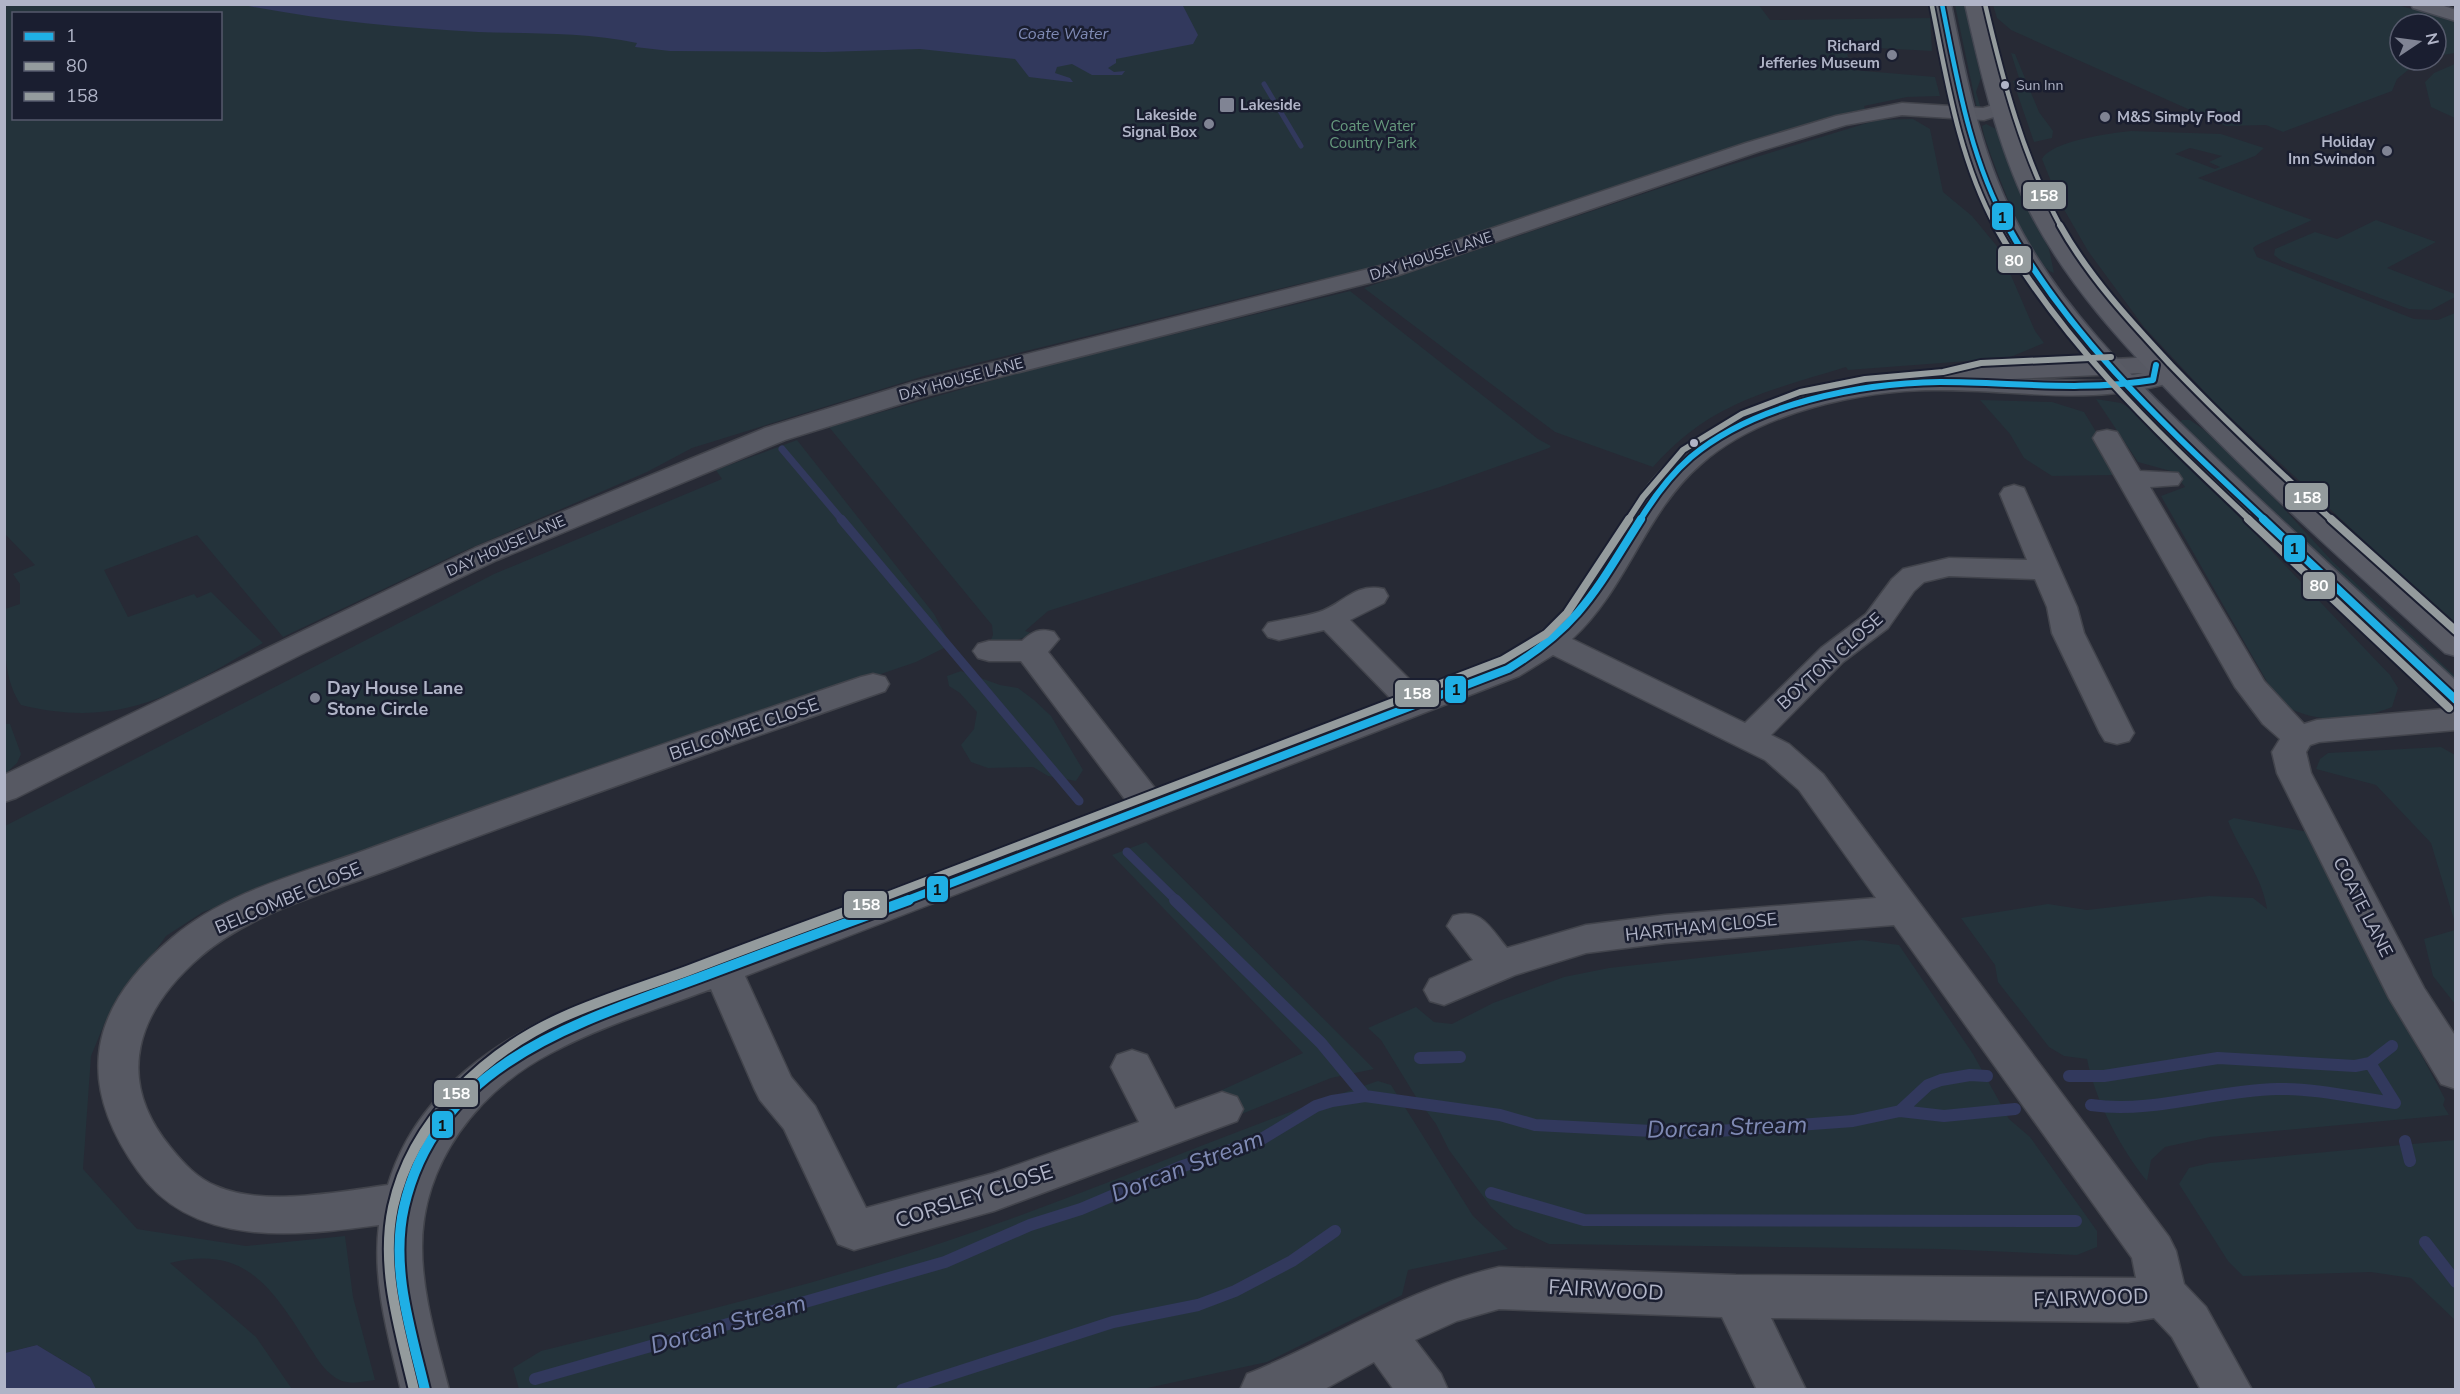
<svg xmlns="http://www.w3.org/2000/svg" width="2460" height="1394" viewBox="0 0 2460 1394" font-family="'Nunito Sans',sans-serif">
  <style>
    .green { fill: #24333b; fill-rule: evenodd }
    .water { fill: #32395d }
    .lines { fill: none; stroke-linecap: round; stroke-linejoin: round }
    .stream-far3 { stroke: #32395d; stroke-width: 5 }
    .stream-far2 { stroke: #32395d; stroke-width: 7 }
    .stream-far1 { stroke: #32395d; stroke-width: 9 }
    .stream { stroke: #32395d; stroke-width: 12 }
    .minor-casing { stroke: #42444c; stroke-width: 3 }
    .secondary-casing { stroke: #444752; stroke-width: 3 }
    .primary-casing { stroke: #444752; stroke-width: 3 }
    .minor { fill: #575963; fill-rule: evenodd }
    .secondary { fill: #5b5d68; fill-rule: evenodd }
    .primary { fill: #595b65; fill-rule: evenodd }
    .bus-1-far3-casing { stroke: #1a1e30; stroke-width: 8 }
    .bus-1-far2-casing { stroke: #1a1e30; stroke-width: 10 }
    .bus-1-far1-casing { stroke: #1a1e30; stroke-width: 12 }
    .bus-1-casing { stroke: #1a1e30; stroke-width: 14 }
    .bus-2-far2-casing { stroke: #1a1e30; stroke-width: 8 }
    .bus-2-far1-casing { stroke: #1a1e30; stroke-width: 10 }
    .bus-2-casing { stroke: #1a1e30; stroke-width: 12 }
    .bus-3-far3-casing { stroke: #1a1e30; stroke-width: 8 }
    .bus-3-far2-casing { stroke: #1a1e30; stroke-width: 10 }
    .bus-3-far1-casing { stroke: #1a1e30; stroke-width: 12 }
    .bus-3-casing { stroke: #1a1e30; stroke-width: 14 }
    .bus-1-far3 { stroke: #1fafe5; stroke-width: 4.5 }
    .bus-1-far2 { stroke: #1fafe5; stroke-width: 6 }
    .bus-1-far1 { stroke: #1fafe5; stroke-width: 8 }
    .bus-1 { stroke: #1fafe5; stroke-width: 10 }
    .bus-2-far2 { stroke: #949b9d; stroke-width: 4.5 }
    .bus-2-far1 { stroke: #949b9d; stroke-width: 6 }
    .bus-2 { stroke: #949b9d; stroke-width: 8 }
    .bus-3-far3 { stroke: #949b9d; stroke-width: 4.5 }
    .bus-3-far2 { stroke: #949b9d; stroke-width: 6 }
    .bus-3-far1 { stroke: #949b9d; stroke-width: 8 }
    .bus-3 { stroke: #949b9d; stroke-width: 10 }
    .poi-dot { fill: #808494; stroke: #1a1e30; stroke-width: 2 }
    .bus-dot { fill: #b0b4c7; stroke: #1a1e30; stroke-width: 2 }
    .labels { text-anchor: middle; stroke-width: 5; stroke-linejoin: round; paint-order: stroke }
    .far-bus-label { font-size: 14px; fill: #b0b4c7; stroke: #1a1e30; text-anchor: start }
    .far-poi-label { font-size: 15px; font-weight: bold; fill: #b0b4c7; stroke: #1a1e30; text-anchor: end }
    .far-park-label { font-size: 15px; fill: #66997d; stroke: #1a1e30 }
    .far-street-label { font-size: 15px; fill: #b0b4c7; stroke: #1a1e30 }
    .far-water-label { font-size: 16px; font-style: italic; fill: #7f8ab4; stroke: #1a1e30 }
    .street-label { font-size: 18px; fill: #b0b4c7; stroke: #1a1e30 }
    .poi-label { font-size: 18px; font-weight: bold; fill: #b0b4c7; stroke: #1a1e30; text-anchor: start }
    .near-street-label { font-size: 21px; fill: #b0b4c7; stroke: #1a1e30 }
    .near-water-label { font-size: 24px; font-style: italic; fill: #7f8ab4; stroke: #1a1e30 }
    .line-badge { stroke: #1a1e30; stroke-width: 2 }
    .badge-label { font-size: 16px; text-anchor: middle; font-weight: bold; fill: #fff }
    .pale-badge-label { font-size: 16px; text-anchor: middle; font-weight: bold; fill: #111 }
  </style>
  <rect width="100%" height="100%" fill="#272a35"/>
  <path class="green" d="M1758,4L1770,20L1930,18L1932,51L1877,48L1847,54L1853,70L1935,77L1940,96L1907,97L1864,106L1865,109L1797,127L1400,263L1303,283L924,376L692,448L647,472L457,554L283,637L197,535L104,570L128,617L194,594L197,598L211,592L263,643C177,692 124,730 21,705C2,677 5,642 5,609L20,604V584L13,574L35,565L5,534V5ZM14,14H220V118H14Z
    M1955,5H1964L1981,78L1976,92L1981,109H1977Z
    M1993,5H2398L2455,22V53L2436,56V24H2400V60H2419L2412,62L2413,66L2397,79L2392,91L2283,132L2266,125L2226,126L2011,30L1997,18Z
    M2011,53L2015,54L2039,112L2053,131L2052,138L2034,142L2013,81H2020Z
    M2455,64H2456L2455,118L2431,107L2425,82L2434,73Z
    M1913,119L1930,129L1943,192L1972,216L2000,250L2035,331L2044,343L2008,358L1848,370L1846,367C1768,391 1709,403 1653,467L1555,432L1364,288L1720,168L1877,120Z
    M1986,124L1996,129L2014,180L2049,249L2054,273C2031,268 1992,160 1984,135L1982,126Z
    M2131,131L2221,134L2264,148L2255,156L2198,178L2312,220L2257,245L2253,248L2257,257L2414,319L2438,320L2455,313V624L2217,405L2144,327L2088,251L2058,199L2042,159C2051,141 2111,133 2131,131ZM2190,148L2222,156L2209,162L2220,167L2215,169L2175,154Z
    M2376,220L2436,242L2387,268L2455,294V297L2431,310L2409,309L2282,261L2274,255L2275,249L2315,232L2337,239Z
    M1350,291L1538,439L1551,446L1549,448L1440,487L1048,611L1025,631L1034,634L1011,642L989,644L993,635L992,625L829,427L1029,370Z
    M2096,399L2121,403L2131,409L2197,473L2390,675L2398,688L2392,707C2356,722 2310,725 2278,701L2161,496L2185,487L2174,472L2138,462Z
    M1980,400L2052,402L2084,412L2098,435L2114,475L2052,476L2024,458L2010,434Z
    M2182,420H2190L2203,429L2264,487L2333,562L2455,676V682L2179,423Z
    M797,440L934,614L947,638L944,648L916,662L410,835L203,912L166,936L105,1022L91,1056L83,1169L137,1229L246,1246L345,1236L353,1297L375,1380C366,1381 355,1384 347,1382C332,1380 320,1364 313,1352C275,1294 250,1243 170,1263L256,1337L292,1389H96L90,1377L37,1345L5,1353V826L494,574L722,479L716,470Z
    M961,671L1000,685L1018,688L1034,700L1051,716L1083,770L1076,781L1048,776L1033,767L988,768L971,762L961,745L974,729L977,712L960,693L949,686L947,676Z
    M4,724H10L21,754L17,763L4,775Z
    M2441,747L2455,755V923L2431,843L2376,785L2316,769L2320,759L2328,753Z
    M2234,818L2313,833L2387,991L2445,1099L2443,1105L2449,1115L2210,1137L2165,1147L2151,1160L2147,1181C2120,1148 2095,1100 2087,1059L2064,1056L2049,1047L1998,982L1995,965L1961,918L2048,904L2087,910L2209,896L2253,898L2267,909C2262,875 2240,852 2228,821Z
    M1146,842L1374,1069L1331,1078L1239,1115L1222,1090L1303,1053L1112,855Z
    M2455,930H2456L2455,1004L2433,976L2424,939Z
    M1862,940L1899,945L1973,1054L2009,1119L2030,1137L2097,1231V1247L2077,1255L1941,1249L1549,1244L1514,1228L1491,1207L1449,1150L1436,1124L1416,1097L1381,1040L1368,1028L1416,1007L1434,1022L1452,1024L1493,1003L1564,977L1609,968Z
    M1378,1081L1391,1085L1473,1216L1508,1249L1408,1270L1402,1295L1267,1362L1143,1389H519L513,1368L541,1351C679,1317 817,1285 953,1239C1096,1191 1234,1129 1378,1081Z
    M2455,1140V1320L2411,1278L2371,1272L2243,1276L2228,1261L2179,1184L2189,1168L2210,1163Z"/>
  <path class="water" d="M1182,4L1198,35L1193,44L1116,59V63L1108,68L1114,72L1125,71L1122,75H1092L1072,64L1057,67L1055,73L1070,78L1073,82H1070L1029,77L1015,59L920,49L825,52L670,51L635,47L637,43C585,32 531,34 478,32C399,28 321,20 243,5Z
    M37,1345L90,1377L96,1389H5V1353Z"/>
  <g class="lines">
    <path class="stream-far3" d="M1264,84L1301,146"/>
    <path class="stream-far2" d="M782,449L842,520"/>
    <path class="stream-far1" d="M841,519L1079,801
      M1127,852L1177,901"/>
    <path class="stream" d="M1175,900L1321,1043L1365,1096
      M1420,1058L1460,1057
      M2370,1063L2395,1103
      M2069,1076H2104L2218,1058L2355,1066L2370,1063L2392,1046
      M2091,1105C2153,1114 2215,1090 2277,1089C2315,1088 2357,1098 2395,1103
      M1900,1111L1944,1116L2015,1109
      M2405,1141L2410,1161
      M1491,1193L1584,1220L2076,1221
      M2425,1242L2456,1282
      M535,1379L945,1262L1030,1225L1081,1209L1180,1167L1260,1140L1316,1106L1332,1101L1365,1096L1500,1115L1535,1125L1691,1133L1853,1121L1900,1111L1928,1085L1941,1080L1970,1075L1987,1076
      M902,1390L1113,1322L1198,1305L1235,1291L1292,1261L1335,1231"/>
    <g class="minor-casing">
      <path id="minor" d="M1902,103L1983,108L2000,103L2010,109L2007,113L1984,120L1902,115L1846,125L1760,151L1396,276L929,395L785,440L497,560L302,654L16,798L4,802V775L475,548L765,428L911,383L1380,266L1746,143L1836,116Z
        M2156,357L2165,360C2172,369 2168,376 2162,385C2082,405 2019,390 1940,390C1863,389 1760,412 1701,464C1645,512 1627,589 1572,639L1745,723L1821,648L1866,614L1892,579L1903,569L1949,558L2027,560L2000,494L2004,488L2014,485L2024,488L2077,607L2084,633L2134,733L2129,741L2117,744L2105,741L2100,733L2052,633L2047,607L2035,579L1949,576L1924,582L1914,591L1888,628L1843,662L1771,735L1789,744L1823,774L2169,1237L2176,1251L2184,1284L2206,1307L2252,1390H2201L2172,1337L2154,1318L2128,1322L1771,1318L1806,1390H1757L1722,1317L1499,1309L1457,1321L1415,1340L1441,1374L1448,1390H1394L1374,1362L1323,1390H1240L1247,1374C1332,1340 1408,1288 1499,1267L1736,1275L2136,1278L2132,1258L1894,925L1665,943L1586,953L1515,975L1444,1005L1430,1001L1424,990L1430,979L1473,960L1447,926L1453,916C1481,907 1490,928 1507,948L1586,925L1665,915L1876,898L1799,790L1765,760L1553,655L1519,676L745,976L791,1077L815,1106L866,1208L994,1173L1139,1122L1111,1067L1117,1055L1132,1050L1147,1055L1175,1109L1222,1092L1237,1097L1243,1109L1237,1121L994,1211L854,1250L838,1244L784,1129L760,1100L754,1088L711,989C658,1009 601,1026 551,1053C478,1091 422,1163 422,1247C422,1295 437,1343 449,1390H401C388,1335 372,1281 379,1225C296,1236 193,1249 138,1171C74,1081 89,1008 172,938C228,890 307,872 374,847C536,787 698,732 861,677L873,674L885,677L889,684L885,691C723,748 561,804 401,865C335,891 256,909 201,956C138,1010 113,1078 171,1148C184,1164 197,1178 216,1186C263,1207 338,1192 388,1185C412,1104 479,1051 553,1016L1127,802L1021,661H989L978,658L973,651L978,644L989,641H1022C1033,631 1040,628 1054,632L1059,639L1048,652L1157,791L1393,701L1324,630L1279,640L1268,637L1263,630L1268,623C1285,619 1303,617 1319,612C1343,604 1355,582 1384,589L1388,596L1384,603L1350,620L1421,691C1489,665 1545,645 1588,581C1613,543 1632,498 1666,465C1741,394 1847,383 1944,374C1958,373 1971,366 1984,365C2041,361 2099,360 2156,357ZM2143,373L2101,381L2012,379Z
        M2107,430L2117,432L2140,471L2178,473L2182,479L2178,485L2150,487L2264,681L2304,724L2317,720L2456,708V730L2319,742L2310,745L2306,752L2311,773L2424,988L2456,1037V1089L2441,1084L2389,998L2277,773L2272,752L2280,739L2263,724L2235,687L2093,438L2097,432Z"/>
    </g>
    <g class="secondary-casing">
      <path id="secondary" d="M2411,4H2438L2456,10V21L2413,8Z"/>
    </g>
    <g class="primary-casing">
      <path id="primary" d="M1933,4H1951C1966,77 1980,151 2014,217C2062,313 2144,388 2220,462C2298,536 2377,609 2456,681V711L2444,708C2369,636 2294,564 2219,492C2134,409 2044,325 1992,218C1959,151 1947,76 1933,4Z
        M1965,4H1983C2000,74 2017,146 2051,210C2090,283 2147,341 2205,399C2285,479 2370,554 2456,629V656L2445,653C2356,573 2267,493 2184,407C2125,347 2066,284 2028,208C1997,144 1981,74 1965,4Z"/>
    </g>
    <use href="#minor" class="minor"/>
    <use href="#secondary" class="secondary"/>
    <use href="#primary" class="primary"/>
    <g class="bus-1-far3-casing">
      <path id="bus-1-far3" d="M1942,4C1957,79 1970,159 2008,227"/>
    </g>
    <g class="bus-1-far2-casing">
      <path id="bus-1-far2" d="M2007,225C2071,341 2170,430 2265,520
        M1640,520C1654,497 1670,475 1691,457C1754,404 1859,383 1940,382C2012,382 2081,392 2153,380L2156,365"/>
    </g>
    <g class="bus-1-far1-casing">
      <path id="bus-1-far1" d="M2263,519L2456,700
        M905,901L1508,669C1581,625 1597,588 1641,519"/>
    </g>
    <g class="bus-1-casing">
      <path id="bus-1" d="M425,1390C411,1331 390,1268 404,1207C437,1062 580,1022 701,977C770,951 840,925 909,900"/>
    </g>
    <g class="bus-2-far2-casing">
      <path id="bus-2-far2" d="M1932,6C1947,81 1959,159 1996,227"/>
    </g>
    <g class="bus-2-far1-casing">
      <path id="bus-2-far1" d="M1995,225C2060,341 2155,430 2250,520"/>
    </g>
    <g class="bus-2-casing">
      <path id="bus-2" d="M2248,519L2449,708"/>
    </g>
    <g class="bus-3-far3-casing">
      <path id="bus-3-far3" d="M1985,4C2003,81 2023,157 2061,227"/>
    </g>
    <g class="bus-3-far2-casing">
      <path id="bus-3-far2" d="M2060,225C2089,277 2131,322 2171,365C2223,419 2277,470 2332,520
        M1628,520L1643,497L1683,450L1742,414L1800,392L1865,379L1943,372L1981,363L2111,357"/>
    </g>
    <g class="bus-3-far1-casing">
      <path id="bus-3-far1" d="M2331,519L2456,631
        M874,901L1503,660L1546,634L1567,613L1629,519"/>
    </g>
    <g class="bus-3-casing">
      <path id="bus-3" d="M414,1390C400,1330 380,1268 393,1207C412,1120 485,1052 563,1017C603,999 646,986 687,971C750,947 814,923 878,900"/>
    </g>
    <use href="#bus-1-far3" class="bus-1-far3"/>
    <use href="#bus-1-far2" class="bus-1-far2"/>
    <use href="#bus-1-far1" class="bus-1-far1"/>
    <use href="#bus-1" class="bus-1"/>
    <use href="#bus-2-far2" class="bus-2-far2"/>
    <use href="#bus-2-far1" class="bus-2-far1"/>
    <use href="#bus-2" class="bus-2"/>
    <use href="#bus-3-far3" class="bus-3-far3"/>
    <use href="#bus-3-far2" class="bus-3-far2"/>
    <use href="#bus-3-far1" class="bus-3-far1"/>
    <use href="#bus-3" class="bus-3"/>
  </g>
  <g class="poi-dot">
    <circle cx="1892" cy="55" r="6"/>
    <rect x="1219" y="97" width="16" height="16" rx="3"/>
    <circle cx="2105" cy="117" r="6"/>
    <circle cx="1209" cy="124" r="6"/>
    <circle cx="2387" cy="151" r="6"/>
    <circle cx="315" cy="698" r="6"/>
  </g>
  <g class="bus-dot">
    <circle cx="2005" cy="85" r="5"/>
    <circle cx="1694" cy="443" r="5"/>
  </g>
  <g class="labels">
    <g class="far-bus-label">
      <text x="2016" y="90">Sun Inn</text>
    </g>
    <g class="far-poi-label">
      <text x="1880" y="51">Richard<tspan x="1880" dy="17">Jefferies Museum</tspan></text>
      <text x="1240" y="110" text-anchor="start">Lakeside</text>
      <text x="1197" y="120">Lakeside<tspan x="1197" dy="17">Signal Box</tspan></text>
      <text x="2117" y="122" text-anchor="start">M&amp;S Simply Food</text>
      <text x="2375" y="147">Holiday<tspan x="2375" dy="17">Inn Swindon</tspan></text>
    </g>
    <g class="far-park-label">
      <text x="1373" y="131">Coate Water<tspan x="1373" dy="17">Country Park</tspan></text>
    </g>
    <g class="far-street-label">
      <text transform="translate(1431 256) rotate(-18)" y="5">DAY HOUSE LANE</text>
      <text transform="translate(961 379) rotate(-15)" y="5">DAY HOUSE LANE</text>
      <text transform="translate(506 546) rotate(-24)" y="5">DAY HOUSE LANE</text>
    </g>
    <g class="far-water-label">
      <text x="1063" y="39">Coate Water</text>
    </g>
    <g class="street-label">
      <text transform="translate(1830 661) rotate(-42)" y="6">BOYTON CLOSE</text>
      <text transform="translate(744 729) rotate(-19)" y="6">BELCOMBE CLOSE</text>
      <text transform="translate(288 898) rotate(-23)" y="6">BELCOMBE CLOSE</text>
      <text transform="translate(2363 907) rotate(63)" y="6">COATE LANE</text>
      <text transform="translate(1701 927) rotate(-6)" y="6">HARTHAM CLOSE</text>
    </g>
    <g class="poi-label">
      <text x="327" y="694">Day House Lane<tspan x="327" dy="21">Stone Circle</tspan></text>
    </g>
    <g class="near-street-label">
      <text transform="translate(974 1196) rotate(-18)" y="7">CORSLEY CLOSE</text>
      <text transform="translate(1606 1290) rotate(3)" y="7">FAIRWOOD</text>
      <text transform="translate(2091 1298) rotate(-2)" y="7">FAIRWOOD</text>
    </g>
    <g class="near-water-label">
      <text transform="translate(1727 1127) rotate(-2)" y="8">Dorcan Stream</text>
      <text transform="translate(1187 1166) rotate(-21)" y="8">Dorcan Stream</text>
      <text transform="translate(728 1324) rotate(-16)" y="8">Dorcan Stream</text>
    </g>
  </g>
  <g class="line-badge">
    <rect x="2022" y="181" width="45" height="29" rx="6" fill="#949b9d"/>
    <rect x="1991" y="202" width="23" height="29" rx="6" fill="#1fafe5"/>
    <rect x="1997" y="245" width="35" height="29" rx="6" fill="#949b9d"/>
    <rect x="2284" y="482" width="45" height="29" rx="6" fill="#949b9d"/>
    <rect x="2283" y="534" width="23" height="29" rx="6" fill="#1fafe5"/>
    <rect x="2302" y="571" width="34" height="29" rx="6" fill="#949b9d"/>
    <rect x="1444" y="675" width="23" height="29" rx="6" fill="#1fafe5"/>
    <rect x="1394" y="679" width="46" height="29" rx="6" fill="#949b9d"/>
    <rect x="926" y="875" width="23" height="28" rx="6" fill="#1fafe5"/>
    <rect x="843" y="890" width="45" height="29" rx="6" fill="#949b9d"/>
    <rect x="433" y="1079" width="46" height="29" rx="6" fill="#949b9d"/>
    <rect x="431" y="1110" width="23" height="29" rx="6" fill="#1fafe5"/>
  </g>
  <g class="badge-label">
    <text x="2044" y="201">158</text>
    <text x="2014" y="266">80</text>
    <text x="2307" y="503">158</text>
    <text x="2319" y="591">80</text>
    <text x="1417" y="699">158</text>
    <text x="866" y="910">158</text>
    <text x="456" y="1099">158</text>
  </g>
  <g class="pale-badge-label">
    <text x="2002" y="223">1</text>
    <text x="2294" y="554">1</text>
    <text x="1456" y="695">1</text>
    <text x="937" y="895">1</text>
    <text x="442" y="1131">1</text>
  </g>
  <rect width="2460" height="1394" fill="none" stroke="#b0b4c7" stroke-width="12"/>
  <rect x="12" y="12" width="210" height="108" fill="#1a1e30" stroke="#565a6c" stroke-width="1.5"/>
  <rect x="24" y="32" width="30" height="9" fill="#1fafe5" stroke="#565a6c" stroke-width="1.5"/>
  <text x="66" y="42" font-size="18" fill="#b0b4c7">1</text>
  <rect x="24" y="62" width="30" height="9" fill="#949b9d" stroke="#565a6c" stroke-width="1.5"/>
  <text x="66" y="72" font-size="18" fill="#b0b4c7">80</text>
  <rect x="24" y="92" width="30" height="9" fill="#949b9d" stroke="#565a6c" stroke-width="1.5"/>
  <text x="66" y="102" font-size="18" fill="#b0b4c7">158</text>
  <g transform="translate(2418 42) rotate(77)"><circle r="28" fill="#1a1e30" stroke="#565a6c" stroke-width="1.5"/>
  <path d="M0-4.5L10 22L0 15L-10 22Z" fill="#808494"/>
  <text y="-9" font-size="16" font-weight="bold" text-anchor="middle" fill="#b0b4c7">N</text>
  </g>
</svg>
